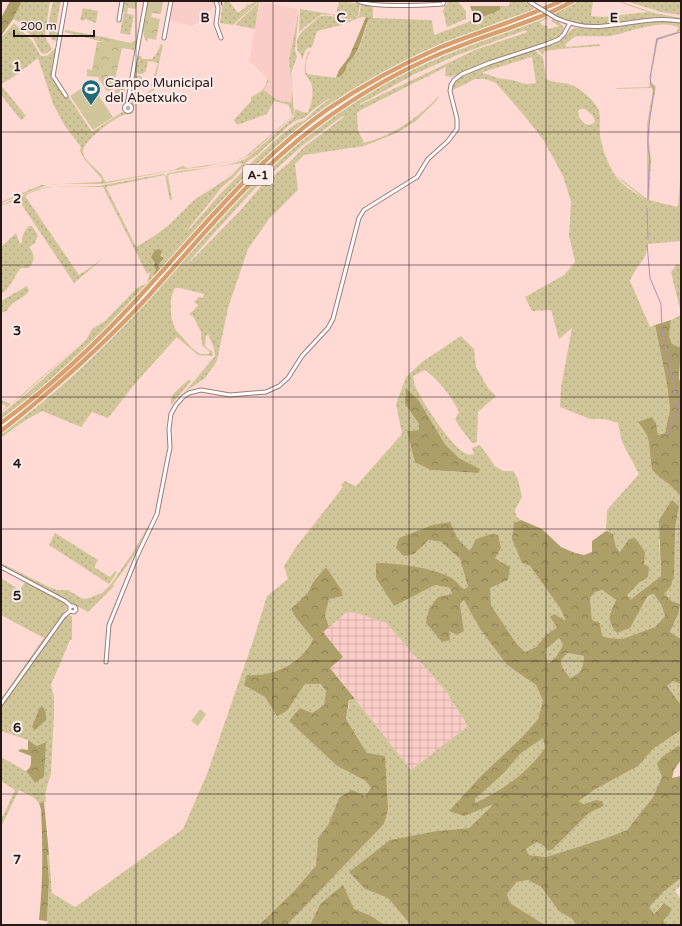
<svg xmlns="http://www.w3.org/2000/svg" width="682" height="926" viewBox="0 0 682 926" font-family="'Varela Round',sans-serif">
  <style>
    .built { fill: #fbcdc8 }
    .industrial { fill: url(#industrial-grid) }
    .grass { fill: url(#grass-dots); fill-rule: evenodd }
    .forest { fill: url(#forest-crowns); fill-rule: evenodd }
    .park { fill: url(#park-crowns) }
    .pitch { fill: #d1c699 }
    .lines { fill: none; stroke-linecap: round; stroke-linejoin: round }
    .stream { stroke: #b190be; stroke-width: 1 }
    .minor-casing { stroke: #9e7c78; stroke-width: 5 }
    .highway-casing { stroke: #fff; stroke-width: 6 }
    .minor { stroke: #fff; stroke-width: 3 }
    .highway { stroke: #d99f6e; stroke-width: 4.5 }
    .tram { stroke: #483735; stroke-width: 1 }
    .minor-bridge-casing { stroke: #9e7c78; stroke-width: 5; stroke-linecap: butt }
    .minor-bridge { stroke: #fff; stroke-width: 3 }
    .grid { fill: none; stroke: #251816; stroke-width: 1; stroke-opacity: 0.55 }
    .labels { text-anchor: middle; stroke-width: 4; stroke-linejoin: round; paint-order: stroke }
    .shield { fill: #fcedeb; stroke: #665856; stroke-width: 1 }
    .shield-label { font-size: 12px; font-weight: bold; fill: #251816 }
    .poi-label { font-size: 13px; fill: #251816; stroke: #fcedeb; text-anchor: start }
    .grid-label { font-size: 13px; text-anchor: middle; font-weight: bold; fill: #251816; stroke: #fcedeb; stroke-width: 4; stroke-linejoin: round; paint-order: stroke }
  </style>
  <defs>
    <pattern id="industrial-grid" width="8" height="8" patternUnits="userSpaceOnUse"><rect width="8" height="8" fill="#fbcdc8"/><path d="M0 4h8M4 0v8" fill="none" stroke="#d7afab"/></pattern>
    <pattern id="grass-dots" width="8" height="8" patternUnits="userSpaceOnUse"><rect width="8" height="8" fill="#d1c699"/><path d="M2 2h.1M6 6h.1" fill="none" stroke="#b3a983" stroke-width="1.8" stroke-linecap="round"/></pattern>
    <pattern id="forest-crowns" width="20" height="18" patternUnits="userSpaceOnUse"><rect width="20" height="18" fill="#ad9f68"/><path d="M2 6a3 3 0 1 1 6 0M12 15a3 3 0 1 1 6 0" fill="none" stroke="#8d8155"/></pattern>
    <pattern id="park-crowns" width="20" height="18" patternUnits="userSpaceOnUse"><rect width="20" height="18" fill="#d1c699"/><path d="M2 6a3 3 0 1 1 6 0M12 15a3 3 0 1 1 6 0" fill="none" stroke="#b3a983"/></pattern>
  </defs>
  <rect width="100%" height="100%" fill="#ffdad5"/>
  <path class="built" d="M174,1H213L214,6L201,20L192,26L170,21Z
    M260,2L298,9L289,60L292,90L291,102L276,101L264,90L269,81L255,66L249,61Z"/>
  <path class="industrial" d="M347,612L356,613L386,623L445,690L468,726L411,770L330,667L342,657L322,632Z"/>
  <path class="grass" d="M22,1H50L45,35L47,41L52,48C49,52 47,55 41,53L32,36L27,32L19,22L13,19Z
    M53,1H61L55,32L59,33L58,41L52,40C45,30 51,13 53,1Z
    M225,1H229L238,13L247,6L246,4L249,5L256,1L258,2L233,25L220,23L222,8Z
    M339,1L360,4L358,16C345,25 334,11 321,15C318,16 301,30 299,32L300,9L336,15Z
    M447,1L458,2L466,11V19L447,27L443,11L445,6L447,5Z
    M510,1H525L536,10L472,33L404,62L302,126L258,164L219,204L156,275L95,340L52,380L1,420V414L25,395L86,340L92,329L105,321L137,288L147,283L150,272L147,274L103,187C79,187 45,182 25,196L79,275L104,258L74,283L18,199L1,206V205L35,190L47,187L98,186L163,174L166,175L167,178V174L169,173C191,168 227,169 247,158L294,117L295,109L306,113L308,112C312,104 314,91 311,83C309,79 305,76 305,72C304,65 306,58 308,52L311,51C306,57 304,67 307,74L336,78L341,76L346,70V66C361,51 363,37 369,18L362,17L338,26L317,31L312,47L306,49L302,60L300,53L298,52C294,36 301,32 312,23C315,21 318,16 322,16C337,13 344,26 359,16L361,4L373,7V18L432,20L434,35L500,10V6H509ZM331,98L315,110L305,120L297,123L281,135L255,159L220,194L188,231L190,227L222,187L233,178L248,161L256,156L288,126L297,120L304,118L314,109L328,99ZM242,163V164L231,176L194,200L169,225L154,236L136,247L106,187L165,175L170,201L172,199L168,176L170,174Z
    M579,1H593L591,16L603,17L648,12L616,1H620L654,13L681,18V19C656,13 632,22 607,24C588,26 569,23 552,14Z
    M626,1H681V15L661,12Z
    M259,2L255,29L235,25Z
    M83,8L98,11L96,23L85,19L84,21L80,20Z
    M299,9L295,50L297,57L291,73L294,114L290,119L248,156L239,160L203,167L175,170L102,184H53L44,186L1,203V202L41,185L100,182L102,181V179L85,160L80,151L81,147L78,143L65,126L53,104L38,58L12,78L1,84V38L14,23L32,41L41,56H47L55,48H56L51,74L52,77L65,98L68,96L92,132L122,112L128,114L131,112L133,107L129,100L134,101L154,88L155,89L138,100L135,103L133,113C129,115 125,114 121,116C112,120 82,142 83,152C84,161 96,168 101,174C103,177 104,180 106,182L173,170L183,166L187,168L217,164L238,160L246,156L289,119L292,116L289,105L274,101L267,114L237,125L234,120L251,101V97C259,93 267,89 267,79L269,81L264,90C275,99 277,102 291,102L292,90L289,60Z
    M124,13L134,15L130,35L120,33Z
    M547,17L548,18L540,22L542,25L547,26L548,29L559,26L551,21L553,19L560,23L564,28L561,35L551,41L498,58L451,77L445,76L446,67L430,75L429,77H426L361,110L357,113L358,130L364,143C395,134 415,120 438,97H439L438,99L416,121L397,133L364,146L304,155L295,164L298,190L269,219L248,249L228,308L217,361L205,378L189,389L178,400L215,356L214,348L208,334L206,336L205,345L208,349L212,351L213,356L198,355L177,337L138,380L108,418L92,412L81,427L42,411L24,421L1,438V434C64,389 119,334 169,276C206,234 242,190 285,154C321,123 364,92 407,72C452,50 500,35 547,17ZM526,30L527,32L522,34L475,50L360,105V104L415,74L455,56ZM343,116L344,117L304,147L289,163L262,185L240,211L181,271L215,232L257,186L303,145ZM175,288H180L204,294L203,298L199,297L194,302L198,305L189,315L193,316L201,332L202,345L210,352L209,354H200L192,348L175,329L171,316V298Z
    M657,21L681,23V32L658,40L652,72L651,82L656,87L650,119L649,140L651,163L649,200L678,207L681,167V241L648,244C646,262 636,265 630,281L650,327L655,325L667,384L670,409L665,433L658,435L656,423L652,417L638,423L648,437L652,470L660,478L669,484L681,496V639L670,632L678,614L673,602L664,594L679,506L659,540L661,576L630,600L626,595L639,583L648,577L644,564L629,539L621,552L616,547L613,534L606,531L607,510L639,474L622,442L618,423L604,419H590L560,407L561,387L572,328L559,339L551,310L532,311L525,297L564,275L575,262L570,239H569V236L571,202L563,176L544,141L527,119L496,83L485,79H475L451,91L453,85L461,77L512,56L534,50L543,57L546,79C555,84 567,81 576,87C584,92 595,101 599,111C601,119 599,127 600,135C602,149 608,164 615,175C622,186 636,193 646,200L624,183L616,175L647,199V124L653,90L651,88L617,89L616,88L649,87L656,38L676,32L679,28C664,18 627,33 610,36C599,37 589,36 579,36L574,37L565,45L566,47L599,44L600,46L560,49L544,51L543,55L537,49L555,43L562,40L571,30L575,28L597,29L613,27ZM532,57L536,83L526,84L512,80L497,78L487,74H483V72ZM581,109H585L593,116L595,122L590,125L585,124L579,117L578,111Z
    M66,30L104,37L103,42L64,32Z
    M161,44L163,45L154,86H151L158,63L148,61L146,71L142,74L135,73L138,56H141L142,59H152L157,53V52Z
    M134,75L141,76L143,83L133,90H131Z
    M1,85L26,116L21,120L1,95Z
    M116,87L125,89L122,105L114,95Z
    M29,226H32L38,235L35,243L29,247C35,254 35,261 29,268H21C14,275 11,289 1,294V247L16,233L20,244L22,242C22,235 24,231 29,226Z
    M677,264L681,266V309H680L671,272Z
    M27,286L29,291C22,301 11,300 7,311L1,313V301Z
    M681,315V346L680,347L672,345L669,336L671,320Z
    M461,336L474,349L476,367L488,388L496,396L478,412L477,442L472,443L459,426L455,419L459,412C451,396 440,381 425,370L413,376C414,380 414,384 416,388C422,402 452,447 465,453C468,455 471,455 474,454L472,448L480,445L495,466L503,471H513L518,479L522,497L515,510L517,517L521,520L514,524L522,563L530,566L560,608L566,621L546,635L536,647L525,652L516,643L491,605L489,588L508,580L503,562L495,558L470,551L457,538L433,525L414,554L429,540L441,542L460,559L468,587L464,589L453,579L432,571L417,594L435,585L450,588L452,594L449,631H464L460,604L464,599L480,629L507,665L536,685L543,701L538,719L522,737L483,775L449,811L495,804L469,828L437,831L350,872L365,889L388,898L409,923V925H385L371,916L354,910L320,904L310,925H287L384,824L388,810L367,753L346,719L350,700L355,699L411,770L468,726L445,690L386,623L356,613L347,612L329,627L325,615L328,599L343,596L341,589L326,567L313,582L307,594L292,609L296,618L313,639C301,663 274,677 247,675L265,697L287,711L305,684H319L326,691L324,705L312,713L289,721L337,766L366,781L371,788L365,796L339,798L328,825L318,838L316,864L295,890L259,925H47L49,880L47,855H49L52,893L75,907L183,829L207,774L254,638L267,596L288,579L284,566L296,547L343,487L341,485L345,481L356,486L402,434L396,404L406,377L422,362ZM419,401L445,444L459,458L480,469L479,473L431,470L407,431L419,430V424L405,404Z
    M83,341L24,394L1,412L7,406L1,403V400L11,404Z
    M188,380L191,381L171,405V398L174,393Z
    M151,521L135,554L113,585L114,586L88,612L1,566V563L51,588L57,590H68L81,598L86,599L102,593L111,584L134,551Z
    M55,533L98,560L94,567L110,577L115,571L117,572L109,584L49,545Z
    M1,578L20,590L25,582L62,601L66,604L67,608L1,701V699L44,638L1,615Z
    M602,590L616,600L610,612L630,627L649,596L655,594L661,604L665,616L655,627L622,639L610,638L602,636L600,623L592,620L590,598L595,592Z
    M67,615L72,616V640H70L51,685L54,697V715L51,773L45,794L46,802L39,803L33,797L19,790L1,827V816H3L15,790L1,781V757L26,771L35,783L46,742L37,746L28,740L1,731V707Z
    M559,638L563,645L556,657L549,663L547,661L545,650Z
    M566,653L584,656C583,667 582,673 570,678L562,667L561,660Z
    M673,681L681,684V705L666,686Z
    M681,730V747L678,746L653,797L627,830L606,838L546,857L529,855L526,849L537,842L544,846L547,851L553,849L589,813L604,806L602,801L596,800L582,804L579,801L594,790L638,766L653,749Z
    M543,737L545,748L537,760L506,787L475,804V799L504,773L521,753Z
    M681,878V885L675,891L681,899V925H667L663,921L668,916L663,903L654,914L648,907L663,892Z
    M528,880L541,887L559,911L572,919L576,925H545L510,903L507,894L517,882Z"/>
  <path class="forest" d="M10,1H22L13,19L1,36V18Z
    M470,6H500V10L475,20Z
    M366,17L369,18C361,37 362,49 346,66V70L341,76L336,78L339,70L349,57Z
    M159,249L162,251L160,256L164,258L158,265L160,269L155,274L154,273L156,270L154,266L155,263L151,257L155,250Z
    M671,320L669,336L672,344L679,347L681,346L679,378L681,385V496L669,484L660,478L652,470L648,437L638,422L652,417L656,423L658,435L665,433L670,409L667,384L655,325Z
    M406,388L419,401L445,444L459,458L480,469L479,473L431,470L415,462L407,431L419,430V424L405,404Z
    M672,500L679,506L675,529L674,575L671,586L664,594L673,602L680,604L678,614L670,632L681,639V684L673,681L667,686L681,705V730L653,749L638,766L594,790L579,801L583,804L596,800L602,801L604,806L589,813L553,849L548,851L544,846L537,842L526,849L529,855L546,857L606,838L627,830L653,797L662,777L657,764L662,757L678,746L681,747V760L674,770L672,778L681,776V878L663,892L649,907L654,914L664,903L672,909L668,916L663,921L667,925H576L572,919L559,911L541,887L528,880L517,882L507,894L510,903L545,925H409V923L388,898L365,889L349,872L390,840L437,831L469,828L494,804L464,816L449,811L482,775L522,737L538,719L543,701L536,685L507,665L480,629L464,600L460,604L464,631L457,635L449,631L450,640L442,642L426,623L429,609L438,597L452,594L450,588L435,585L394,606L376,578V563C397,563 434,568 452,578C456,581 460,586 464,589L468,587L460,559L441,542L429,540L414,554L404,556L396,548L399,538L433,525L450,522L457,538L470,551L476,539L491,534L498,535L501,548L495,558L510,567L508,580L490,588L491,605L516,643L525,652L536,647L546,635L557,627L550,617L554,614L566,621L560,608L530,566L522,563L512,539L514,523L521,520L542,529L561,547L575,553L584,555L592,552V541L606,531L613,534L616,547L620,552L629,539L635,538L645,552L644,564L649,567L648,577L639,583L627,595L630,600L661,576L659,520ZM602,590L616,600C609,615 606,619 617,633L630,628L648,596L654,594L661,604L665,616L655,627L622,639L610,638L602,636L600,623L592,620L590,598L595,592ZM559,638L563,645L556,657L549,663L547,661L545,650ZM567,653L584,656C583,667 582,673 570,678L562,667L561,660ZM543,738L545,748C528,772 502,791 475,803V799L504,773L521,753Z
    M326,567L341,589L343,596L329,599L325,615L329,627L323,632L343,657L330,668L355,699L349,700L346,719L367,753L385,756L388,810L384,824L287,925H259L295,890L316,865L318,838L328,825L339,798L352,790L365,796L371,788L366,781L337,766L289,721L300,708L312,713L324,705L326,691L320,684H305L287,711L277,716L265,697L244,685L247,675C274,677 302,663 313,639L296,618L291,609L307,594L313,582Z
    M40,707L44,708L46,714V720L35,730L32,727Z
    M28,740L37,746L46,742L44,776L35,783L26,771C32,767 31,763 31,756L18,751L21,749L28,750Z
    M44,802L49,855H47L49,880L47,921L39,920C43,883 43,846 41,809L39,803Z
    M343,885L354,909L371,916L385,925H310L320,904Z"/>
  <path class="park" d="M123,1H137L136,9L128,8L127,13L121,11Z
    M148,1H163L161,14L152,13L151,17L160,19L156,40L148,38L147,42L144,37L143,30L142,28Z
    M104,37L130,43L136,40L134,50L122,48L112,93L106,90L98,77L87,76V69L92,70L97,42H103Z"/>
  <path class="pitch" d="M90,83L113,117L93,130L70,96Z
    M200,709L206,714L198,726L191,721Z"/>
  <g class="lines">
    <path class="stream" d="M648,200L649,166C651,160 649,154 648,148C647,128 652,108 654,89L651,84L650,77L657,39L681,32
      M647,208L648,239
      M647,244L650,278L661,304L662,332L672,375L677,408L668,434"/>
    <g class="minor-casing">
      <path id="minor" d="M216,1L218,8L216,24L221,38
        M358,1C372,8 426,5 443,4L444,1
        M529,1L533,4
        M556,18C572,25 588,28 604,26C631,24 654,16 681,21
        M119,20L122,1
        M164,38L171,1
        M66,96L53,76L66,1
        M124.5 108a3.5 3.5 0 1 1 7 0a3.5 3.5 0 1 1-7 0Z
        M127,105L146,1
        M1,567L65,601L71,606
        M106,662L109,625L137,556L157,514L168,457L170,448L169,429L171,414L176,405L183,397L189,393L201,390L230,395L266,392L279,386L288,378L302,356L328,328L333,319L359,218L364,210L417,177L428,159L448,141L457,129V119L450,91L451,85L454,80L462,74L489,63L547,44L559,39L564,34L570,23
        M1,704L64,616L70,611V607L73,606L75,607L76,610L74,612L70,611"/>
    </g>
    <g class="highway-casing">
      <path id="highway" d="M1,423C51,386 96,344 138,298C199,232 254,161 328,109C363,85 402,64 441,47C481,31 522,19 561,1
        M1,431C52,391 100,348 144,301C198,241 248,178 312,129C359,93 410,64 465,44C501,30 539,20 573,1"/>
    </g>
    <use href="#minor" class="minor"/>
    <use href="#highway" class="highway"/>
    <path class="tram" d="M221,1L222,5"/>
    <g class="minor-bridge-casing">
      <path id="minor-bridge" d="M533,4L556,18"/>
    </g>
    <use href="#minor-bridge" class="minor-bridge"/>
  </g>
  <path class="grid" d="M136,1V925M273,1V925M409,1V925M546,1V925M1,132H681M1,265H681M1,397H681M1,529H681M1,661H681M1,794H681"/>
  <defs>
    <g id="stadium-pin" transform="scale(1)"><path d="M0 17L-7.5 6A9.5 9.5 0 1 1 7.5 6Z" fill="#236a78" stroke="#fcedeb"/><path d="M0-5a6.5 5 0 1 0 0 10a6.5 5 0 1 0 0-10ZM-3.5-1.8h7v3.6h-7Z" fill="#fff"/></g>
  </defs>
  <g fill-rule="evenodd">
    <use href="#stadium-pin" x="91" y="89"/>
  </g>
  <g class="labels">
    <rect class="shield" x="243" y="165" width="30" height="20" rx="3"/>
    <g class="shield-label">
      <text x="258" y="179">A-1</text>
    </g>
    <g class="poi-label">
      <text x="105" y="87">Campo Municipal<tspan x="105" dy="15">del Abetxuko</tspan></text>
    </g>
  </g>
  <g class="grid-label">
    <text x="205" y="22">B</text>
    <text x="341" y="22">C</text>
    <text x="477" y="22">D</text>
    <text x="614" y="22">E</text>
    <text x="17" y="71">1</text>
    <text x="17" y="203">2</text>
    <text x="17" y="335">3</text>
    <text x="17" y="468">4</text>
    <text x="17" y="600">5</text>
    <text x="17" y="732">6</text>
    <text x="17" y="864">7</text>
  </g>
  <rect width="682" height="926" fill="none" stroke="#251816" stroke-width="4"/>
  <path d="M14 30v6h80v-6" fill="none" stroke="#251816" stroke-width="2"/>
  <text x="20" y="30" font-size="12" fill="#251816" stroke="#fcedeb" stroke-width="3" paint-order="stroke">200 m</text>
</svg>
